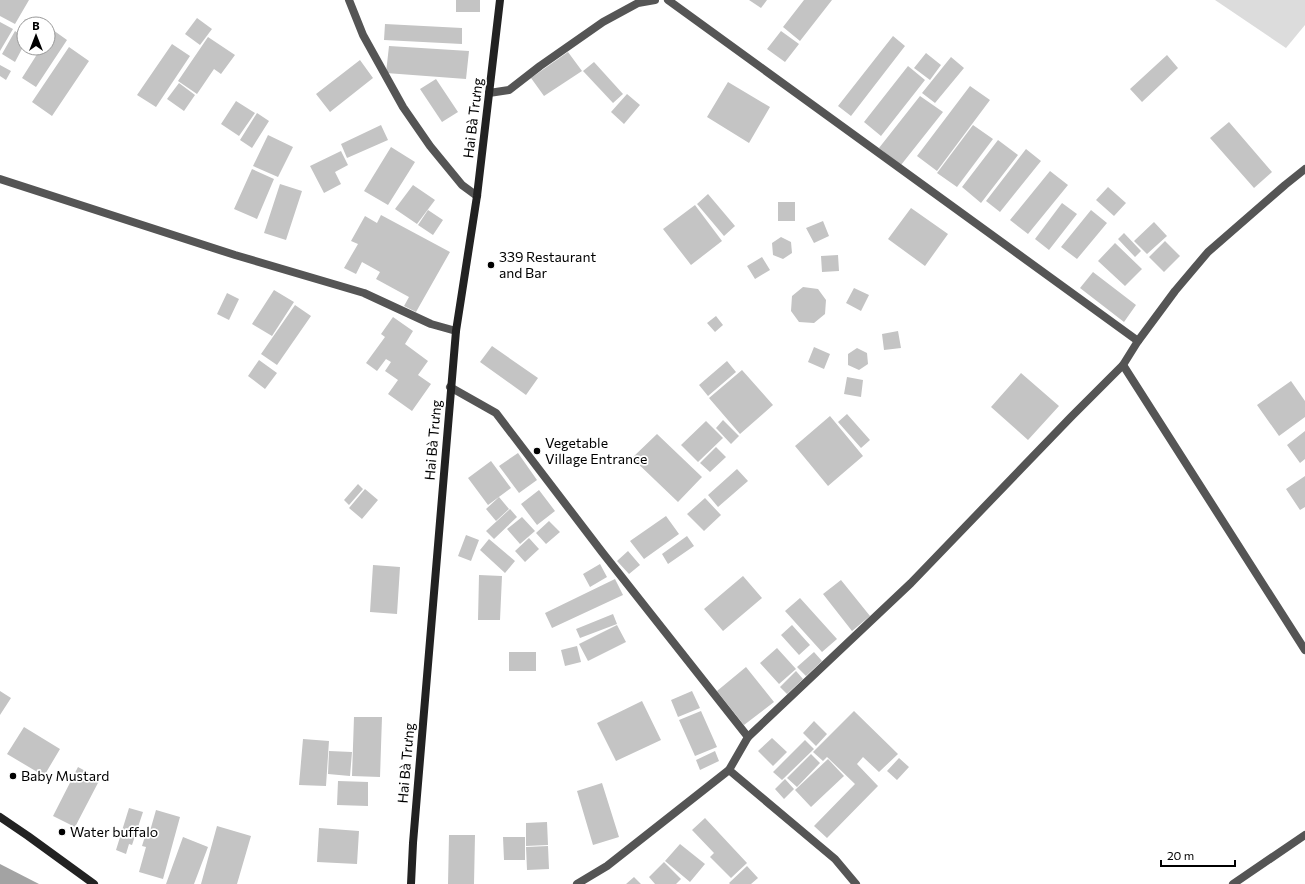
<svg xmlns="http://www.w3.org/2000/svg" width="1305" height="884" viewBox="0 0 1305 884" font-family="Commissioner,sans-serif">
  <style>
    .green { fill: #dcdcdc }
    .water { fill: #a3a3a3 }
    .building { fill: #c4c4c4 }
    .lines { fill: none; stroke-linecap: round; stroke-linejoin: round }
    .lane { stroke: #555; stroke-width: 8 }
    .street { stroke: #555; stroke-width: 8 }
    .secondary { stroke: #222; stroke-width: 8 }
    .poi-dot { fill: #000; stroke: #fff; stroke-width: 1.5 }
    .labels { text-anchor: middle; stroke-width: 3.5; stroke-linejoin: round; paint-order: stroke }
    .street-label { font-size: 14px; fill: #000; stroke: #fff }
    .poi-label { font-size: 14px; fill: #000; stroke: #fff; text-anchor: start }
  </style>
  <rect width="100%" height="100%" fill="#fff"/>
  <path class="green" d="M1215,0H1305V25L1286,48Z"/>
  <path class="water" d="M0,864L39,884H0Z"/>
  <path class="building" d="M0,0H29L15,24L0,16Z
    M456,0H480V12H456Z
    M749,0H767L761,8Z
    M804,0H832L800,41L783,27Z
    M197,18L212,29L200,45L185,34Z
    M25,19L33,24H24V35L18,31Z
    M0,22L13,29L0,51Z
    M385,24L462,28V44L384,40Z
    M53,30L67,40L36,87L22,78L41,48H48V38Z
    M15,31L24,37V45L15,62L2,54Z
    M781,31L799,44L785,62L767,49Z
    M893,36L905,46L851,116L838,106Z
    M208,37L235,55L221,74L214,69L197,94L178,81Z
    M172,44L190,56L156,107L137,95Z
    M389,46L469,51L466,79L386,73Z
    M69,47L89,61L52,116L32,102Z
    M568,52L582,71L544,96L531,78Z
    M926,53L941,65L930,80L914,68Z
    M1167,55L1178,68L1142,102L1130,89Z
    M951,57L964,68L935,103L922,93Z
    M360,60L373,78L330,112L316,94Z
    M594,62L623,94L613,103L583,71Z
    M0,65L11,71L6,80L0,76Z
    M908,66L925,80L881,136L864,122Z
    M436,79L458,112L442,122L420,89Z
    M728,82L770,107L749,143L707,117Z
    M179,83L195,95L184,111L167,99Z
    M970,86L990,100L937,171L917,156Z
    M627,94L640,105L624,124L611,112Z
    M920,96L943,112L901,165L879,148Z
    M236,101L255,113L239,136L221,124Z
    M257,113L269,121L252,148L240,140Z
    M1229,122L1272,172L1254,188L1210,138Z
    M381,125L388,140L347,158L341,144Z
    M973,125L993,139L957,187L937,173Z
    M268,135L293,147L278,177L253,166Z
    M998,140L1018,155L981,203L962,187Z
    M391,147L415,162L388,205L364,191Z
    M1026,149L1041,161L1000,212L986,201Z
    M341,151L348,165L335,172L341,184L324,193L310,166Z
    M252,169L274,179L257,219L234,209Z
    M1050,171L1068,185L1028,234L1010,220Z
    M280,184L302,191L286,240L264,233Z
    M413,185L435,200L417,224L395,209Z
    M1108,187L1126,203L1114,216L1096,200Z
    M708,194L735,226L724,236L697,204Z
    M778,202H795V221H778Z
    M1062,203L1077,214L1049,250L1035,239Z
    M695,205L722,241L691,265L663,229Z
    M911,208L948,234L925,266L888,239Z
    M428,210L443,220L433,235L418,225Z
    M1091,210L1107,223L1077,259L1061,247Z
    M381,215L450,252L416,312L404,306L409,297L376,279L380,272L362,262L356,274L344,268L358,244L351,241L365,216L377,223Z
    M823,221L829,236L814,243L806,228Z
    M1154,222L1167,236L1147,254L1134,241Z
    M1124,233L1141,251L1135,257L1118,239Z
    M781,237L791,242L792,253L783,259L773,255L772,243Z
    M1165,241L1180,256L1164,272L1149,257Z
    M1115,243L1142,269L1125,286L1098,261Z
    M838,255L839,271L822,272L821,256Z
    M762,257L770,270L755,279L747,266Z
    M1093,272L1136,305L1124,322L1080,288Z
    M803,287L818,289L826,300L825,314L814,323L799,322L791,311L792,296Z
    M854,288L869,295L861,311L846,303Z
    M274,290L294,302L272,336L252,324Z
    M227,293L239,299L229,320L217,314Z
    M295,305L311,316L277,365L261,354Z
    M716,316L723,325L715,332L707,323Z
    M393,317L413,331L405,344L428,361L418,375L431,384L412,411L388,394L398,380L385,371L391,362L386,359L377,371L366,363L385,337L381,334Z
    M898,331L901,348L884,350L882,334Z
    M492,346L538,378L526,395L480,362Z
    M814,347L830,354L824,369L808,362Z
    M857,348L867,353L868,364L859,370L848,365V354Z
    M259,360L277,373L265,389L248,376Z
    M727,361L736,372L708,396L699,385Z
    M742,370L773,405L740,434L709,398Z
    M1021,373L1059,406L1028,440L991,407Z
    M847,377L863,380L861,397L844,394Z
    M1291,381L1305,401V417L1279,436L1257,405Z
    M847,414L870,440L861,448L838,422Z
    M830,416L863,456L828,486L795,446Z
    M723,420L739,436L731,444L716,428Z
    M706,421L723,438L698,462L681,445Z
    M1305,431V459L1300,463L1287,445Z
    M657,434L702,477L678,502L632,458Z
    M716,447L726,457L710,472L700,463Z
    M518,453L537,480L519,493L499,466Z
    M491,461L511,488L488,505L468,478Z
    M737,469L748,481L718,507L708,495Z
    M1305,476V507L1300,510L1286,489Z
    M358,484L363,489L349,505L344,500Z
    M365,489L378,500L362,519L349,508Z
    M539,490L555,511L537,525L521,504Z
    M499,497L509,509L496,521L486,509Z
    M705,498L721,515L704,531L687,514Z
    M510,509L517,517L494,539L486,531Z
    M666,516L679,534L644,559L630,541Z
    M522,517L535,531L520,544L507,529Z
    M549,521L560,532L546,544L536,533Z
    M466,535L479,540L471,561L458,556Z
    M687,536L694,546L668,564L662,554Z
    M529,538L539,549L525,562L515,551Z
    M489,539L515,561L505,573L480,550Z
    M628,551L640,565L629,574L617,561Z
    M600,564L607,577L590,587L583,574Z
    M373,565L400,567L397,614L370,612Z
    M479,575L502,576L500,620H478Z
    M743,576L762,598L723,631L704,609Z
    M615,579L623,595L552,628L545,613Z
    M841,580L870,616L852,631L823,594Z
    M800,598L837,639L822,652L785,611Z
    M613,614L617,624L580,638L576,629Z
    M617,625L626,642L588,661L579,644Z
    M792,625L810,645L799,655L781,635Z
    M577,646L581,662L565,666L561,650Z
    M777,648L796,669L779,684L760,663Z
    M509,652H536V671H509Z
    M814,652L822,661L806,676L797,667Z
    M746,667L774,702L744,725L717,691Z
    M796,671L803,679L787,694L780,687Z
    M0,691L11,698L0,715Z
    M692,691L700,708L678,717L671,700Z
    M642,701L661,740L616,761L597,723Z
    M701,711L717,747L695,756L679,720Z
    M854,711L898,754L879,772L863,757L857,764L878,786L827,838L814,826L855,784L827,757L823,761L813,752Z
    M354,717H382L380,777L352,776Z
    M814,721L827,734L816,746L803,733Z
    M24,727L60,749L44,776L7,754Z
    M772,738L787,752L773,766L758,751Z
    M303,739L329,741L326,786L299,785Z
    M805,740L814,749L782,780L773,772Z
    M329,751L352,752L350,776L328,774Z
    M715,751L719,761L700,770L696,760Z
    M811,754L820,763L797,787L787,778Z
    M899,758L909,767L897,780L887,771Z
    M828,759L844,776L811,807L795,790Z
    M78,767L100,779L75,827L53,816Z
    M785,779L794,789L784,799L775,789Z
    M338,781L368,782V806L337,805Z
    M602,783L619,837L593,845L577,791Z
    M129,808L143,812L132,845L129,844L126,854L116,850Z
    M156,810L180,817L163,879L139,872L146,847L142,846L147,830L150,831Z
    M705,818L747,863L731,878L710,857L714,853L692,830Z
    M547,822L548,845L526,846V823Z
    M217,826L251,836L237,884H201Z
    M319,828L359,831L357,864L317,862Z
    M449,835H475L474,884H448Z
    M183,837L208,847L194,884H166Z
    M503,837H525V860H504Z
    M680,844L705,864L690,882L665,861Z
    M548,846L549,869L527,870L526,847Z
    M664,862L681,879L676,884H655L649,877Z
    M747,866L758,878L751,884H730L729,883Z
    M634,877L641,884H626Z"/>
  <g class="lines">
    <path class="lane" d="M668,0L1138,341
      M489,93L509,90L540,66L603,22L638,3L655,0
      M1123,365L1305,650
      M450,387L496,413L602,552L748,737
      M729,770L835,859L856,884
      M1233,884L1305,835"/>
    <path class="street" d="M349,0L363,35L403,107L430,146L462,185L477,196
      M0,179L235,255L364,293L431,324L456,331
      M577,884L607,866L729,770L748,737L911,583L1071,417L1123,365L1138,341L1175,291L1208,252L1285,185L1305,169"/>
    <path class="secondary" d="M0,817L28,836L94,884
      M411,884L413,843L456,331L477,196L500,0"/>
  </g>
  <g class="poi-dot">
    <circle cx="491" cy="265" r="4"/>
    <circle cx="537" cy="451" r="4"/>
    <circle cx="13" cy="776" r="4"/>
    <circle cx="62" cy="832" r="4"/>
  </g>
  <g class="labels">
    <g class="street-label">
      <text transform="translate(473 118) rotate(-83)" y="5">Hai Bà Trưng</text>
      <text transform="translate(433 440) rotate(-85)" y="5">Hai Bà Trưng</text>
      <text transform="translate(406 763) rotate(-85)" y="5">Hai Bà Trưng</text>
    </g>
    <g class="poi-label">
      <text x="499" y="262">339 Restaurant<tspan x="499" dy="16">and Bar</tspan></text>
      <text x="545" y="448">Vegetable<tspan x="545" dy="16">Village Entrance</tspan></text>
      <text x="21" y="781">Baby Mustard</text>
      <text x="70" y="837">Water buffalo</text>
    </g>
  </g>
  <g transform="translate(36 36)"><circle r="19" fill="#ffffff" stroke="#999999"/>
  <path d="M0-3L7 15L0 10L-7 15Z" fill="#000000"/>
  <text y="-6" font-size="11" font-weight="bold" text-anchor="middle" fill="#000000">B</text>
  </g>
  <path d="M1161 860v6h74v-6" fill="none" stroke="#000000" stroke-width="2"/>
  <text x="1167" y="860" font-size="12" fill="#000000" stroke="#ffffff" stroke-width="3" paint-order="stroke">20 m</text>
</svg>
